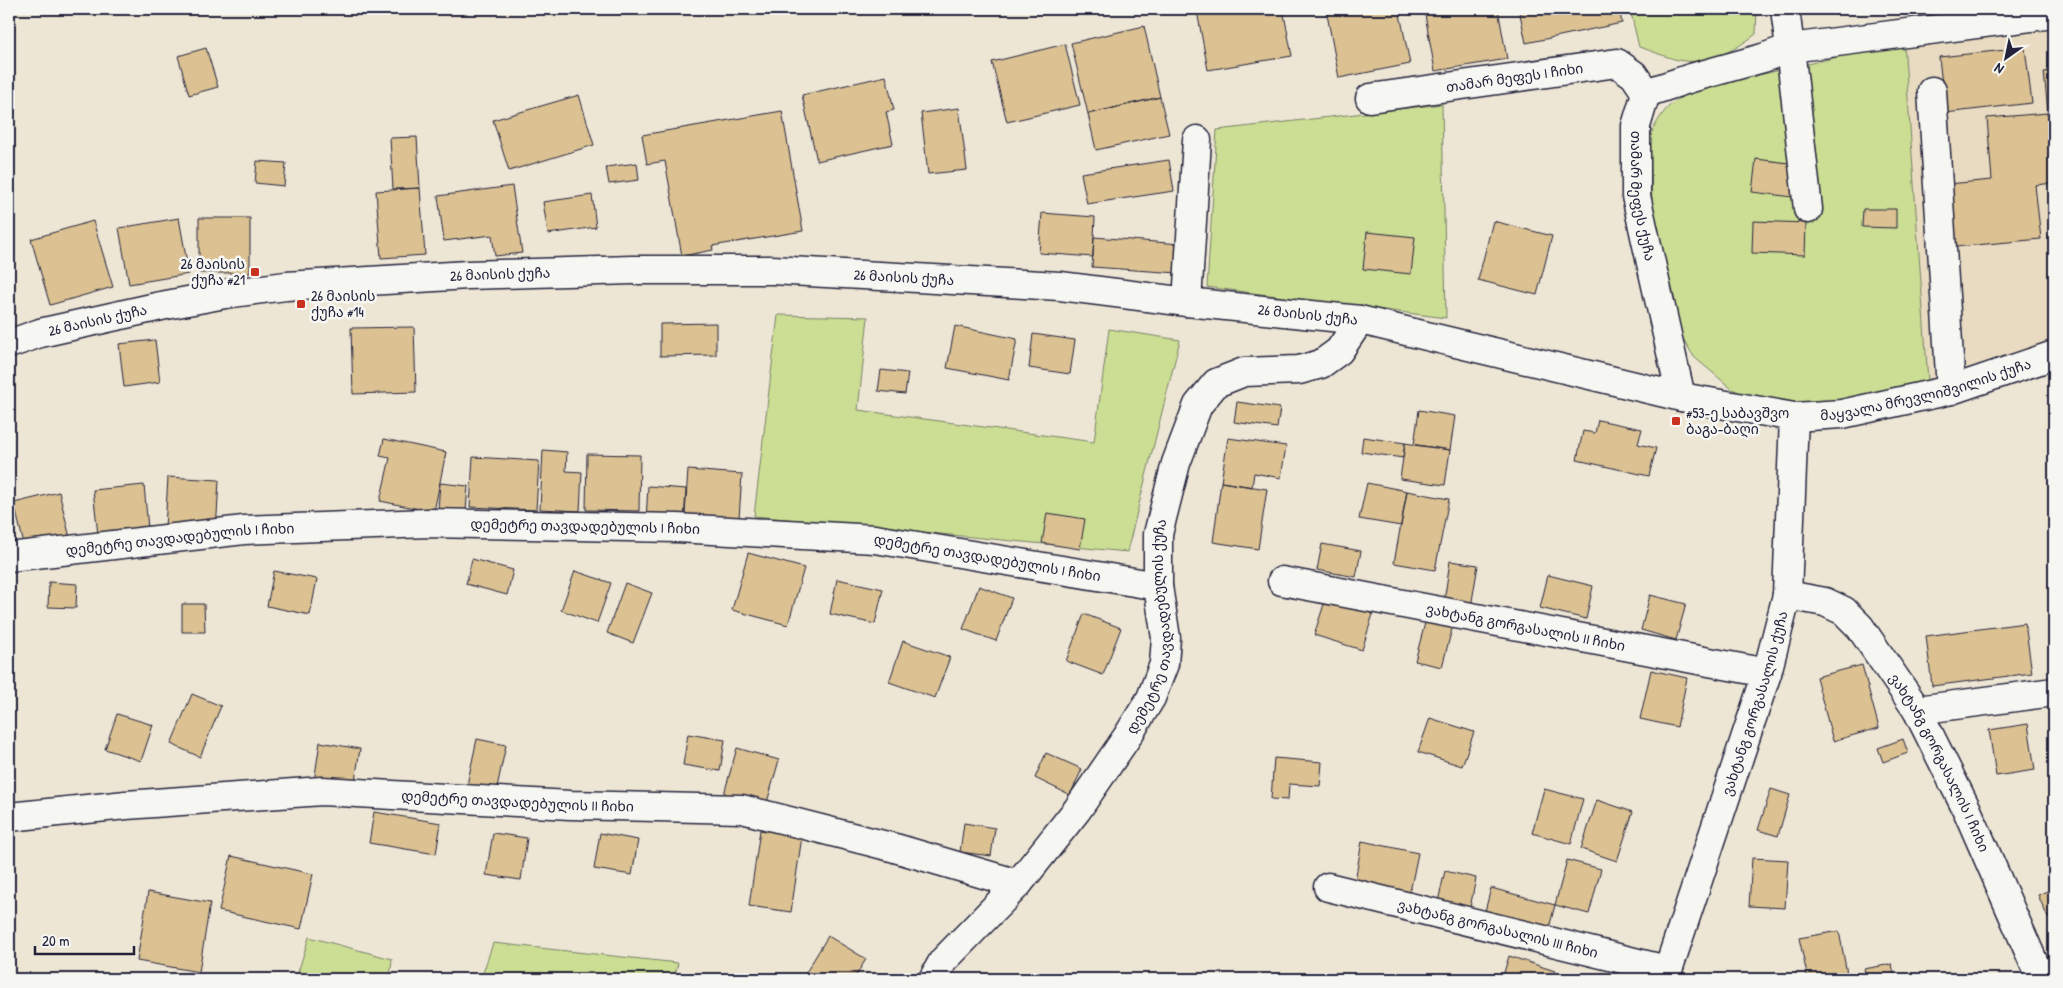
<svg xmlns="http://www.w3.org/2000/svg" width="2063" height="988" viewBox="0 0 2063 988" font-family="'Patrick Hand','Noto Sans Georgian',sans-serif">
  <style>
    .built { fill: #e9dbc1 }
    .green { fill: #ccde93; stroke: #778067 }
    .building { fill: #dcc292; stroke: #22223b }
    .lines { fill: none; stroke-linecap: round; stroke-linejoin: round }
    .minor-casing { stroke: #22223b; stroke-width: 31 }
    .minor { stroke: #f6f6f2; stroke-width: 28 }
    .poi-dot { fill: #c8321e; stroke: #f6f6f2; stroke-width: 2 }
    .labels { text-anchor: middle; stroke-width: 5; stroke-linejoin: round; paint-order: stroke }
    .street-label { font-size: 14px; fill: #22223b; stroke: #f6f6f2 }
    .poi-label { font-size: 14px; fill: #22223b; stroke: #f6f6f2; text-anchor: start }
  </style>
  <rect width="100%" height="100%" fill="#eee6d5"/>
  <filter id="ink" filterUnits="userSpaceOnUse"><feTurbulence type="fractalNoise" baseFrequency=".02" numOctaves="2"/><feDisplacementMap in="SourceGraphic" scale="10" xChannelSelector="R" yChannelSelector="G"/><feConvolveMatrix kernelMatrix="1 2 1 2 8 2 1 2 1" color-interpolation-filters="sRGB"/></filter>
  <g filter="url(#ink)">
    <path class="built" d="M2054,26V340L1928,381L1904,42Z"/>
    <path class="green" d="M1630,9H1757L1756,34C1735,50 1711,64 1684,61C1669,59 1653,51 1639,47Z
      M1904,42L1928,381L1823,407L1766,404L1732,389L1694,357L1670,317L1654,276L1650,136C1666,102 1676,98 1710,86Z
      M1442,104L1446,318L1207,287L1217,130Z
      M778,315L868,317L858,410L1094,442L1109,329L1180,340L1127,552L754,516Z
      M309,937L392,959L390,979H296Z
      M493,943L678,963L674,979H481Z"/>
    <path class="building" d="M1208,9H1283L1292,56L1208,70L1197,11Z
      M1326,9H1399L1410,64L1339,78Z
      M1424,9H1498L1507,59L1435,71Z
      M1519,9H1619L1622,23L1526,43Z
      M1144,26L1160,97L1088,114L1071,43Z
      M1065,44L1080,105L1007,122L992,62Z
      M206,48L218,87L189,95L178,56Z
      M2025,48L2032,103L1945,113L1939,57Z
      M2054,71V183L2035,185L2041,239L1954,247L1948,184L1992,180L1987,118L2048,113L2044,72Z
      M886,76L894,110L886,112L893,144L817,161L802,95Z
      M579,95L594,145L509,171L493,120Z
      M1160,97L1169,134L1096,150L1088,114Z
      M959,108L967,170L928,174L921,113Z
      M782,111L803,231L712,246L713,250L682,256L665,161L647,164L642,135Z
      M417,137L420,188L393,189L390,138Z
      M1756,159L1797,164L1793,197L1752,192Z
      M1169,160L1174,191L1087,204L1081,173Z
      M257,161L286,163L284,186L255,183Z
      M637,163L639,180L609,184L606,167Z
      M512,186L522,253L495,256L492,235L444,241L438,196Z
      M420,188L425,255L381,258L376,191Z
      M592,195L596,227L548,234L543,202Z
      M1863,209H1896V228L1862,227Z
      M1042,213L1095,217L1093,257L1039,253Z
      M179,218L189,274L129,284L119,228Z
      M199,218H250V273H199Z
      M93,221L113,287L50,305L31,239Z
      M1493,221L1552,236L1537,295L1478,280Z
      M1753,221L1806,223L1805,255L1752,253Z
      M1367,232L1415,237L1411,274L1363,269Z
      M1094,237L1180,244L1178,273L1092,267Z
      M716,323V355L660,356V324Z
      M955,326L1017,339L1009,380L947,368Z
      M414,327L416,392L353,394L351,328Z
      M1033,334L1075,340L1070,374L1029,368Z
      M155,340L160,382L124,387L119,344Z
      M881,370L908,373L905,394L878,391Z
      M1237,402L1280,408L1277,428L1234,422Z
      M1419,410L1455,416L1450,450L1414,445Z
      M1598,420L1642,429L1638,444L1656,448L1649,476L1577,460L1583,431L1595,433Z
      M1363,437L1405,443L1403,458L1361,452Z
      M1228,438L1286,446L1281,478L1254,473L1252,487L1221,482Z
      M384,439L446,452L434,512L380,501L390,458L380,456Z
      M1405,443L1450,450L1445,485L1400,479Z
      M543,450L567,452L566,471L582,472L580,511L540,509Z
      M587,454L640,455L639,511L586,510Z
      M473,457L539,461L536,510L470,507Z
      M688,470L742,474L739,518L685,514Z
      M168,477L219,480L216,532L165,528Z
      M1221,482L1267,489L1258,549L1213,542Z
      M440,483L468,486L466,511L438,509Z
      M1367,483L1407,491L1401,526L1359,519Z
      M144,485L149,539L99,544L93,490Z
      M648,486L686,489L684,522L646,520Z
      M1407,491L1449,499L1435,570L1394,563Z
      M59,492L70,538L25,549L14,503Z
      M1047,513L1085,519L1080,549L1042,543Z
      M1322,544L1361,551L1356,577L1317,570Z
      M748,553L804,568L788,625L732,610Z
      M472,559L513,570L507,595L466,584Z
      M1450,561L1478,565L1471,607L1444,602Z
      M274,571L317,579L310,615L267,606Z
      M575,571L611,583L597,623L561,610Z
      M1548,575L1593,586L1586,619L1540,608Z
      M837,579L883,589L875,624L830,614Z
      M49,582L77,584L76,608L48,607Z
      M625,583L652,593L633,643L607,633Z
      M979,586L1012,598L996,641L963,629Z
      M1650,595L1686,604L1676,640L1641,630Z
      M1326,598L1373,614L1362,650L1314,635Z
      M182,604H204L205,632H182Z
      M1084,614L1121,628L1103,675L1066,661Z
      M1426,619L1453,625L1442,667L1415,661Z
      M2025,623L2032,673L1932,686L1926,636Z
      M903,641L950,657L935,698L889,682Z
      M1862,665L1879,728L1833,741L1816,677Z
      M1651,670L1687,678L1677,727L1640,719Z
      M192,694L221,706L200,757L171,744Z
      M117,714L153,725L141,761L105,749Z
      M1430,718L1474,732L1462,766L1418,752Z
      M2028,724L2035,770L1996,776L1989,730Z
      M688,734L725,740L720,771L683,765Z
      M477,739L506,745L496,792L467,785Z
      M1903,739L1908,753L1883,762L1878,748Z
      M320,742L360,749L354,788L314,782Z
      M737,748L779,760L766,806L724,794Z
      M1046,753L1082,769L1070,795L1035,778Z
      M1274,758L1322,762L1320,786L1289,784L1288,800L1271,799Z
      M9,759H10V796H9Z
      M1544,789L1583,799L1571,844L1532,833Z
      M1771,789L1790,795L1778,836L1758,830Z
      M1597,800L1633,812L1617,861L1581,849Z
      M374,812L441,823L436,854L369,843Z
      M964,823L995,828L991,856L960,852Z
      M760,830L802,836L791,912L749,906Z
      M493,833L527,838L521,880L486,875Z
      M600,833L638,840L632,875L594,869Z
      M1362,841L1418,853L1410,892L1355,881Z
      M231,856L313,874L301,929L219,911Z
      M1752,858L1788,860L1785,908L1749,906Z
      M1567,860L1601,869L1589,914L1555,905Z
      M1445,871L1476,878L1468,918L1436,910Z
      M1491,888L1555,905L1547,936L1483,919Z
      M2054,888V916L2048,918L2038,895Z
      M148,892L210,903L199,972L137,961Z
      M1839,931L1848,979H1808L1799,938Z
      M828,936L866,959L854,979H802Z
      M1509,956L1555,971L1552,979H1502Z
      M1892,964L1895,979H1866L1864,969Z
      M1025,974L1058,977V979H1025Z"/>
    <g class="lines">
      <g class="minor-casing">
        <g id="minor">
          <path d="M1932,91L1951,390"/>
          <path id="s1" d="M1646,93L1636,126V196L1681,397"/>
          <path d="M1646,93L1691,78L1763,58L1790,48L1785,9"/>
          <path id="s2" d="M1370,98L1617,63L1634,75L1646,93"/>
          <path d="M1808,209L1790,48L2054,14"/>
          <path d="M1187,302L1197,140"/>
          <path id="s3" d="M9,344L40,333L161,306L225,294L286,286L468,275L632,270H772L1060,286L1187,302L1360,320L1681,397L1794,417L1842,414L1951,390L2054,355"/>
          <path id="s4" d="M9,557L244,530L428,523L677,528L875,539L1158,586"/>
          <path id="s5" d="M1282,581L1767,673"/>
          <path id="s6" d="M1787,595L1825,602L1844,611L1860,627L1917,710L1967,810L2041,979"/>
          <path d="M1917,710L2054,692"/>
          <path id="s7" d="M9,817L126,805L322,791L570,805L742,809L895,848L1018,884"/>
          <path id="s8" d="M1328,887L1667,970"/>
          <path id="s9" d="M933,979L943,961L1018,884L1077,810L1127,737L1151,698L1164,664L1166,638L1158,586V534L1176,463L1198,405L1216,383L1244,372L1299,370L1321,364L1339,351L1360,320"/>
          <path id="s10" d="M1665,979L1767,673L1787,595L1794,417"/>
        </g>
      </g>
      <use href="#minor" class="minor"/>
    </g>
  </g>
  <g class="poi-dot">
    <rect x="250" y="267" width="10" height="10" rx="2.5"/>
    <rect x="296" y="299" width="10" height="10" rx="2.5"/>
    <rect x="1671" y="416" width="10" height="10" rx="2.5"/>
  </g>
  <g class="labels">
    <g class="street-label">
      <text dy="5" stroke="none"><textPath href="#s2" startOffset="146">თამარ მეფეს I ჩიხი</textPath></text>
      <text dy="5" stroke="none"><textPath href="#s1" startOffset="105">თამარ მეფეს ქუჩა</textPath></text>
      <text dy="5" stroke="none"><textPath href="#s3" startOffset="498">26 მაისის ქუჩა</textPath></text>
      <text dy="5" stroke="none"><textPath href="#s3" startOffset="902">26 მაისის ქუჩა</textPath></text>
      <text dy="5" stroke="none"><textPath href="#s3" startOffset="1308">26 მაისის ქუჩა</textPath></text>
      <text dy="5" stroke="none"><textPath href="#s3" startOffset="92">26 მაისის ქუჩა</textPath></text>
      <text dy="5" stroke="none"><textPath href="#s3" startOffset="1940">მაყვალა მრევლიშვილის ქუჩა</textPath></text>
      <text dy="5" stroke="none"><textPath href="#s4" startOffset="578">დემეტრე თავდადებულის I ჩიხი</textPath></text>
      <text dy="5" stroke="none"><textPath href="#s4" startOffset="172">დემეტრე თავდადებულის I ჩიხი</textPath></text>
      <text dy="5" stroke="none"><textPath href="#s4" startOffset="982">დემეტრე თავდადებულის I ჩიხი</textPath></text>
      <text dy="5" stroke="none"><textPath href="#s9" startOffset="428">დემეტრე თავდადებულის ქუჩა</textPath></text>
      <text dy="5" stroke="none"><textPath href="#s5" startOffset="248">ვახტანგ გორგასალის II ჩიხი</textPath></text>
      <text dy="5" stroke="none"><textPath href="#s10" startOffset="290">ვახტანგ გორგასალის ქუჩა</textPath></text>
      <text dy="5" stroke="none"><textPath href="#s6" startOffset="240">ვახტანგ გორგასალის I ჩიხი</textPath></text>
      <text dy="5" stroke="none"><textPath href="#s7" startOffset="510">დემეტრე თავდადებულის II ჩიხი</textPath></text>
      <text dy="5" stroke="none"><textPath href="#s8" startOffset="175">ვახტანგ გორგასალის III ჩიხი</textPath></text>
    </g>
    <g class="poi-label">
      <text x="245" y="269" text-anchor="end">26 მაისის<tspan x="245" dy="16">ქუჩა #21</tspan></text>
      <text x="311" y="301">26 მაისის<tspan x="311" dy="16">ქუჩა #14</tspan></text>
      <text x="1686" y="418">#53-ე საბავშვო<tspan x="1686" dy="16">ბაგა-ბაღი</tspan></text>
    </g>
  </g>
  <rect width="2063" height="988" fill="none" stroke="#f6f6f2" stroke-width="30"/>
  <rect x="15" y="15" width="2033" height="958" fill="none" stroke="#22223b" stroke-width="2" filter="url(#ink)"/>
  <g transform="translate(2006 58) rotate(213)" stroke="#f6f6f2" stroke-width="4" paint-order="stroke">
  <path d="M0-4L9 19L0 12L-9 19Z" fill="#22223b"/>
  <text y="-8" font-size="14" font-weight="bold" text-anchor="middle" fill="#22223b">N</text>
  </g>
  <path d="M35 946v8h99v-8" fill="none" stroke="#22223b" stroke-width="2.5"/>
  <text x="42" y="946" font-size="15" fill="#22223b" stroke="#f6f6f2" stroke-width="4" paint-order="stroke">20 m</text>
</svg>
